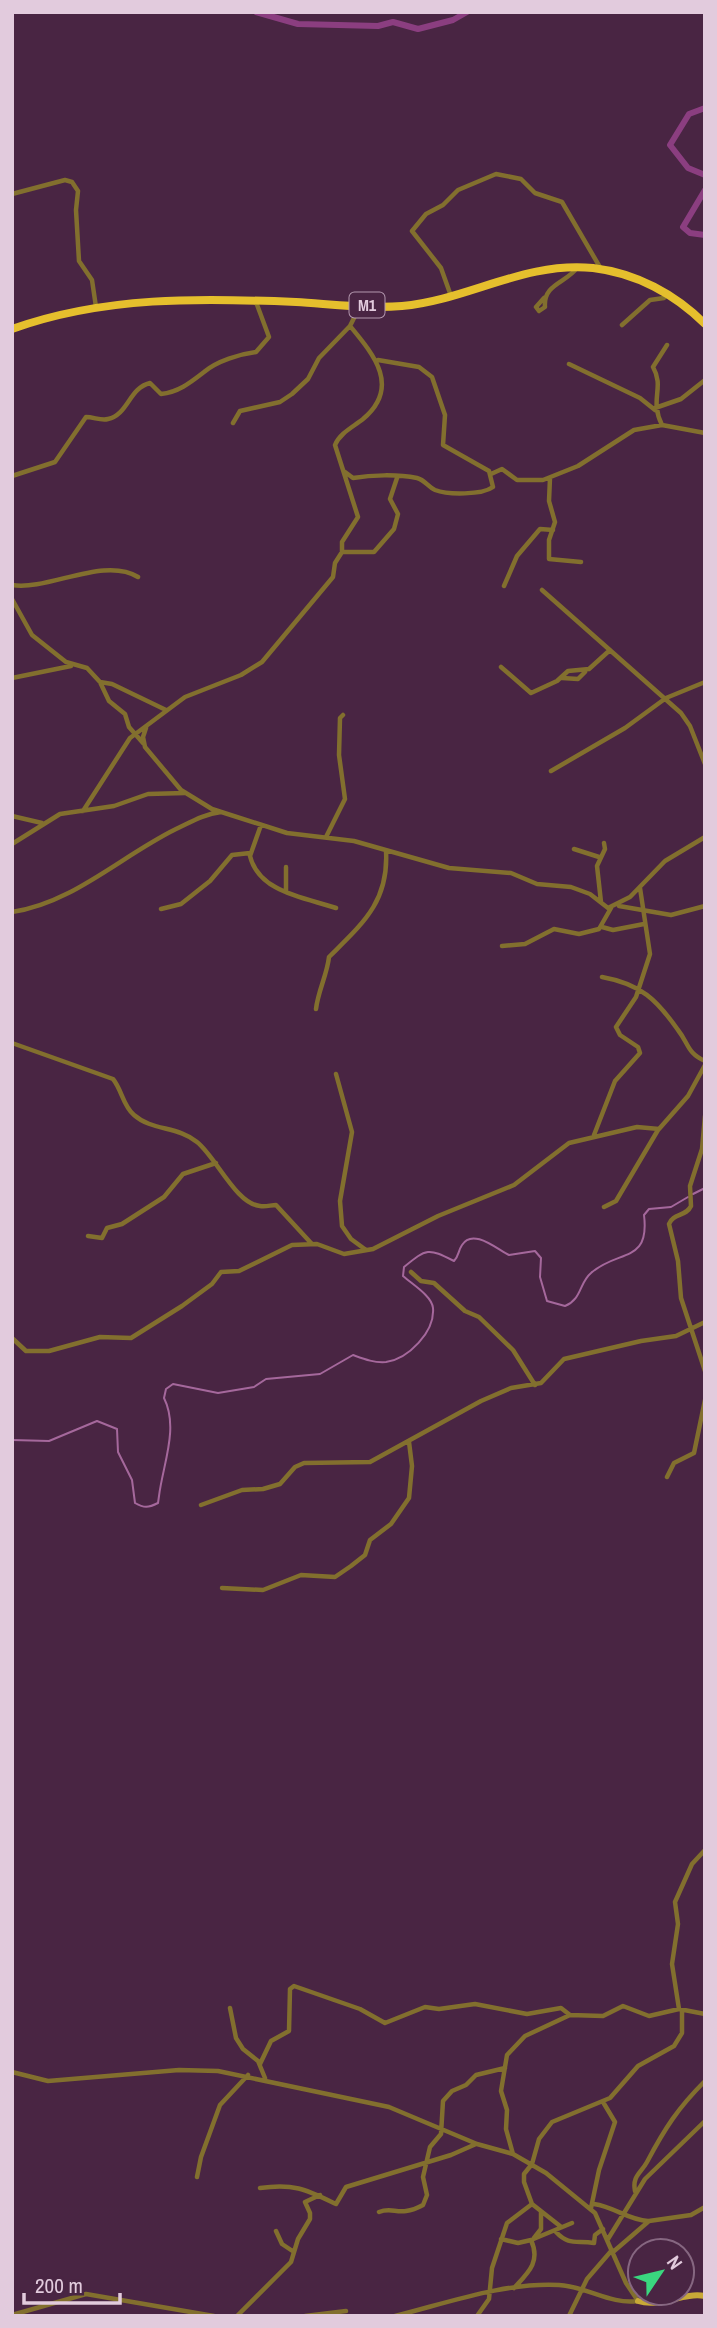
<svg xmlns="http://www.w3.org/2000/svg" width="717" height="2328" viewBox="0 0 717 2328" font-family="'Archivo Narrow',sans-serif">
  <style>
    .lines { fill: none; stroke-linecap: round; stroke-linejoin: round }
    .stream { stroke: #a5689c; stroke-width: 2 }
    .river { stroke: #8b3e80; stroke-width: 6 }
    .minor { stroke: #826f2e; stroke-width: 4.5 }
    .major { stroke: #c8a937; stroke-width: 6 }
    .highway { stroke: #e5bf2d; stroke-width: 8 }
    .labels { text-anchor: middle; stroke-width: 7; stroke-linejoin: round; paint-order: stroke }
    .shield { fill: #492543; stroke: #b499af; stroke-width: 2 }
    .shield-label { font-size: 16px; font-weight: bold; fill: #e2cbdd }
  </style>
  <rect width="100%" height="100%" fill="#492543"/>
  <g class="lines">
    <path class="stream" d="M693,1194L705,1188
      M12,1440L49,1441L97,1421L117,1429L118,1452L132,1480L135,1503C144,1508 148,1508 158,1503L159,1496C163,1464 179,1428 164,1398L166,1389L173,1384L218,1393L254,1387L266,1379L320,1374L353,1355C364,1359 374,1363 386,1362C408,1359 435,1332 433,1308C432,1296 412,1284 403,1276L404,1267C427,1248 428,1248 454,1261C459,1256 458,1251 462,1245C473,1227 499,1251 509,1255L535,1251L541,1258L540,1277L547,1301L565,1306C582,1299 579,1283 591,1273C618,1249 650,1264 644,1215L649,1209L671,1207L688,1197"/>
    <path class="river" d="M256,12L298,24L378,26L393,22L418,29L453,20L467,12
      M705,108L689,114L670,145L688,168L705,175
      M705,190L683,227L690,233L705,235"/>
    <path class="minor" d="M12,194L65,180L72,182L78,191L76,210L79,261L92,280L96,307
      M451,296L441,268L412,231L426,214L443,205L458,190L496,174L521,179L535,193L562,202L601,269
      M539,311L545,307C543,284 566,283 577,268
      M539,311L536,307L544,298
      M622,325L650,300L664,298L668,294
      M569,364L640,398L655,410
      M655,408L681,399L705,380
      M233,423L240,411L280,402L292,394L308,379L319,358L350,326L360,306
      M662,425C649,399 665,388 653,367L667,345
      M345,472L353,478C371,475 397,474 417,478C425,480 428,487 435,490C448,495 482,495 493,487L489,471L443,445L445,415L432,377L419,367L378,360
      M491,474L502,469L517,480H543L578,466L634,430L662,425L705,433
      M12,476L55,462L86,417C94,417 101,421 108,419C128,415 129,388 150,383L161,394C179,392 191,382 204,372C217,361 240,354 256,352L269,337L256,302
      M550,478L549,501L555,522L549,540V559L581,562
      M342,552H374L394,529L398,514L390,499L397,478
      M12,585C48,591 104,556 138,577
      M504,586L517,556L540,529L553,530
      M542,590L681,713L690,726L705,764
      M12,599L32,635L66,662L87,668L100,682L109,701L125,714L129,727L143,743
      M501,667L531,693L557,681L568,671L589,669L610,650
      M12,678L71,666
      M562,678L578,679L585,672
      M100,682L112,684L166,710
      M146,728L143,737L145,747L181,790L212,809L287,833L354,841L449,868L511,873L537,884L571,887L590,894L608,908L630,897L665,861L705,837
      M551,771L625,728L666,698L705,682
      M83,811L130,738L185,697L241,675L262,662L333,577L335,563L342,552V542L358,517L335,445C340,433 353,427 363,419C401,387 374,355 350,326
      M12,816L42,823
      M261,825L250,856C259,893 307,898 336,908
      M326,837L345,799L339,755L340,718L343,715
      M12,844L60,814L114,806L148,794L185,793
      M574,849L599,857
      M286,890V867
      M601,902L597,866L605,849L604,843
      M619,906L671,915L705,906
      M161,909L181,904L210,881L232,855L250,853
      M12,912C73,903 121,856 176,829C191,822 204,814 221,812
      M602,927L613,930L644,924
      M502,946L525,944L554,929L579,934L599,929L611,908
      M602,977C641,984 657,1000 678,1030C689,1044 687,1053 705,1061
      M316,1009C318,991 327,975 329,957C362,924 389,902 386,851
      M12,1043L113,1079C122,1090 123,1106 134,1115C152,1131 178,1126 197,1142C216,1157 236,1204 260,1206C266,1207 271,1205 276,1205L311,1243
      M336,1074L352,1132L340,1201L342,1226L351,1239L366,1250
      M705,1116L702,1149L690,1186L691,1206C686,1217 673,1213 669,1224L678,1261L681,1298L705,1371
      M594,1135L615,1081L640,1053L638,1047L620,1035L616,1027L636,997L650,954L640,888
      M604,1207L616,1201L658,1130
      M88,1236L102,1238L107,1228L122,1224L164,1197L183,1174L216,1163
      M411,1272L421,1281L434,1283L465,1311L479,1317L513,1350L535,1385
      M12,1338L26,1351H49L100,1337L131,1338L182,1306L212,1284L221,1272L239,1271L292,1245L317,1244L344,1254L373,1249L438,1216L514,1185L569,1143L637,1127L659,1129L688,1096L705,1065
      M667,1477L674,1463L694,1453L705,1400
      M201,1505L242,1490L263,1489L280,1484L295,1467L304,1463L370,1462L481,1401L511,1388L541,1383L564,1359L641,1341L676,1336L705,1322
      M222,1588L263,1590L301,1575L335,1577L351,1566L365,1555L370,1540L391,1524L409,1498L412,1466L409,1442
      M230,2008L236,2038L243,2049L258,2061L265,2078
      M679,2009L672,1964L678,1924L675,1902L692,1864L705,1850
      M260,2064L271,2041L289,2031L290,1989L294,1986L360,2009L385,2023L425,2007L439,2009L475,2004L527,2014L561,2008L570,2015
      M12,2072L48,2081L179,2070L218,2071L389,2107L477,2144L513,2154L546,2173L595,2213L626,2283L638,2301
      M513,2154L506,2129L507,2110L501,2091L507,2055L525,2036L570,2015L603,2016L623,2006L649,2016L679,2009L705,2014
      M197,2177L201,2157L220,2105L248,2075
      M260,2188C295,2183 307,2190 336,2204L346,2187L451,2155L476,2144
      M635,2191C632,2176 641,2173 647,2162C665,2128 678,2108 705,2081
      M594,2204C615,2207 628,2220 648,2221
      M591,2208L599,2170L615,2122L603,2102
      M379,2212C394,2206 399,2218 423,2205L427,2195L423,2177L430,2147L441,2134L443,2101L452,2091L466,2085L476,2075L505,2068
      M560,2226L532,2204L524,2182V2174L532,2164L539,2139L552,2122L610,2098L638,2066L674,2046L682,2033V2011
      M276,2231L282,2244L294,2252
      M556,2232C569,2246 577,2240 594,2243L595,2235L603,2229
      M534,2238L541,2229V2212
      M501,2239L518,2243L531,2240
      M608,2239L645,2179L705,2121
      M613,2252L649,2221L691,2215L705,2207
      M514,2288C528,2273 541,2262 531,2240L572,2223
      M12,2315L86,2294L214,2316
      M237,2316L291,2262L298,2239L310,2219V2213L305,2202L320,2195
      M305,2316L346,2311
      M395,2316C447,2303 505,2282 559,2285C585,2286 612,2305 637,2301
      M477,2316L489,2299L492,2268L507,2223L532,2204
      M569,2316L587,2279L612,2250"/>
    <path class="major" d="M638,2301C661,2308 682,2292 705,2296"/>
    <path class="highway" d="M12,329C104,296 200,298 296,302C330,304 367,309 402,306C468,300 525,261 593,268C636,273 675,294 705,324"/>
  </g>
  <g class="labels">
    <rect class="shield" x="349.5" y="292.5" width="35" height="25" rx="5"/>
    <g class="shield-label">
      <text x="367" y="311">M1</text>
    </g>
  </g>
  <rect width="717" height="2328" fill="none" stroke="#e2cbdd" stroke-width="28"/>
  <g transform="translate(661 2272) rotate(55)"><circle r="33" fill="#492543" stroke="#866781" stroke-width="2"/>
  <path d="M0-5L12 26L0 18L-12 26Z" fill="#3ad77f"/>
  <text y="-10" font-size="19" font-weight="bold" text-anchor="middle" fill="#e2cbdd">N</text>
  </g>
  <path d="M24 2293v10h96v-10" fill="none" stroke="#e2cbdd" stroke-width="3.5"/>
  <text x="35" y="2293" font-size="21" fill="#e2cbdd" stroke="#492543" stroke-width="5" paint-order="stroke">200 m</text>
</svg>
